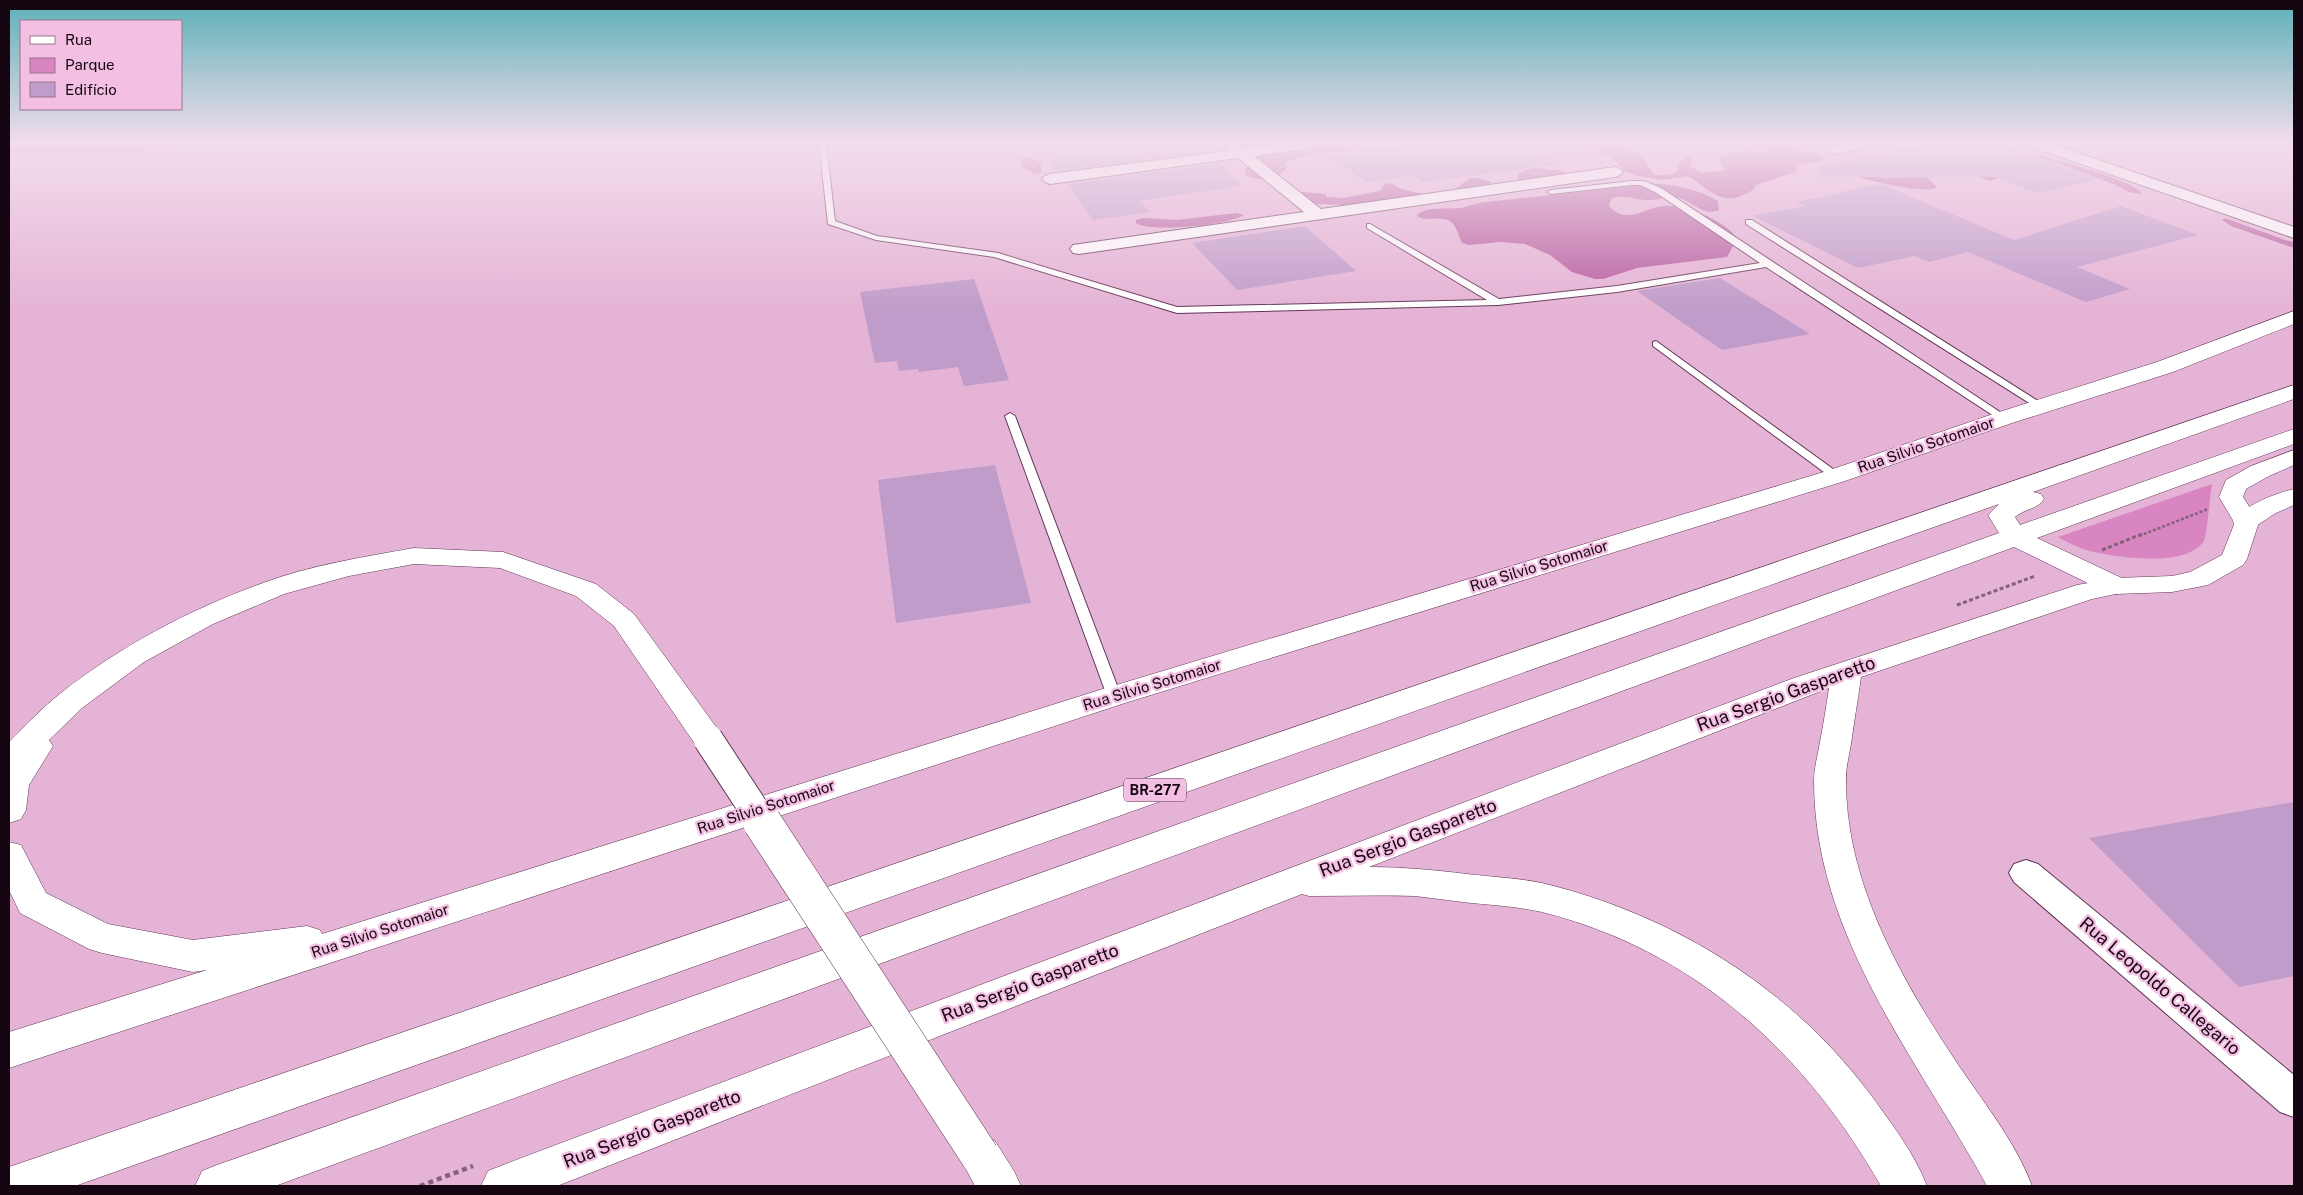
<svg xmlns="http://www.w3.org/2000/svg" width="2303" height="1195" viewBox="0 0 2303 1195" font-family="'Public Sans',sans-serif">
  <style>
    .green { fill: #d985c1 }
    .forest { fill: #b65e9e }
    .building { fill: #bf9cc9 }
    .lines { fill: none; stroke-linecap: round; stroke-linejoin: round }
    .service-casing { stroke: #613755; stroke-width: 2 }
    .minor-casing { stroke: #613755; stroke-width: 2 }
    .tertiary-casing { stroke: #613755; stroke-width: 1 }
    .trunk-casing { stroke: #613755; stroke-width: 1 }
    .motorway-casing { stroke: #613755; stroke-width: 1 }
    .path-far2 { stroke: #836178; stroke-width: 2.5; stroke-dasharray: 3 2; stroke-linecap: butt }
    .path-far1 { stroke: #836178; stroke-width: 3; stroke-dasharray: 4 2.5; stroke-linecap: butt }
    .path { stroke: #836178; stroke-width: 4.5; stroke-dasharray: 5 4; stroke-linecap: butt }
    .service { fill: #fff; fill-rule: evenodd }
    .minor { fill: #fff; fill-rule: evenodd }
    .tertiary { fill: #fff; fill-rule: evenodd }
    .trunk { fill: #fff; fill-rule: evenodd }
    .motorway { fill: #fff; fill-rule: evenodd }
    .trunk-bridge-far1-casing { stroke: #613755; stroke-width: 31; stroke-linecap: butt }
    .trunk-bridge-casing { stroke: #613755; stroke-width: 39; stroke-linecap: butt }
    .trunk-bridge-far1 { stroke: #fff; stroke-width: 29 }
    .trunk-bridge { stroke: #fff; stroke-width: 38 }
    .labels { text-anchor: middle; stroke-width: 4.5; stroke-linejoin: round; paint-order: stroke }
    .shield { fill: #f3bfe2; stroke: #583e50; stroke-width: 1 }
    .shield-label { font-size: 14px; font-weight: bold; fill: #160611 }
    .street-label { font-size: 15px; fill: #160611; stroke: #f3bfe2 }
    .near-street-label { font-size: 18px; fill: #160611; stroke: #f3bfe2 }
  </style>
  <rect width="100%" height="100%" fill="#e5b3d5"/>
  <path class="green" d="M2212,484C2210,494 2207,535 2204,541C2186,569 2113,557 2086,550C2077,547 2067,542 2058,537Z"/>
  <path class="forest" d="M9,143H227L123,153H9Z
    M1225,143H1335L1352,146V151C1328,151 1308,153 1285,163L1287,168C1272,182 1265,181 1246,176L1245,170L1248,165L1251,150Z
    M1768,143H1780L1799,152L1812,151L1819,154L1825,159L1817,162L1797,164L1796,172L1756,185L1753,190C1747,193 1741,197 1734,198C1717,201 1702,184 1688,176L1663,180L1638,176L1624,171L1615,160L1594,149V146C1606,146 1627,146 1638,153C1644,157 1650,169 1655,175C1663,176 1674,175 1679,170L1677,165L1686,155L1694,156L1690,166L1700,172L1724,171L1725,169L1719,160L1722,154L1746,151L1791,156L1757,148L1769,146Z
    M2041,156C2058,160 2136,181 2142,194L2129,192L2113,184L2058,163H2050L1990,181L1978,177Z
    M1026,157L1040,162L1042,171L1039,174C1030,173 1026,170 1020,163L1022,158Z
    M1533,168L1560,170L1569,175L1523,181L1518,179V173Z
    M1840,172L1886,178L1927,177L1937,187C1926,196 1855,177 1840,172Z
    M1470,178H1478L1491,182L1490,185L1460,192L1454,190Z
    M1385,183L1393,184L1401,189L1423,194C1405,205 1333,207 1311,203C1305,202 1300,197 1295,193L1302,192L1326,194V197L1344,198L1380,191Z
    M1652,184C1671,183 1701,190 1718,201L1719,210C1704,217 1692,201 1679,198C1670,195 1660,200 1651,200C1635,201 1631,194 1612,198L1609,206C1627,226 1645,207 1664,206C1685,204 1727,221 1737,239L1727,257L1637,268L1603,279H1595L1572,272L1550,255L1525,244L1500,242L1469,245L1462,243C1459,237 1457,228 1453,224C1445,214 1427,223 1417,216L1419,213L1429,209L1462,208L1478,203Z
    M1236,213L1244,215C1229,225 1150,233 1136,223V220L1143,218L1177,220Z
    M2225,218L2285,240L2294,242V248L2231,226L2222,220Z"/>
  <path class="building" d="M1037,143H1199L1207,152L1058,171Z
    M1412,143H1529L1561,164L1422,182L1412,175L1366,182L1327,155Z
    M1930,143H2000L2099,179L2037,193L1994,177H1820L1819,167Z
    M1219,163L1242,186L1139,201L1150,212L1093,220L1067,184Z
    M1880,184L2014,240L2121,206L2198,235L2077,267L2130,289L2086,302L1968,252L1929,262L1915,256L1858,268L1753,216L1805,206L1797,202Z
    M1305,226L1356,271L1237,290L1192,243Z
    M1720,278L1810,334L1722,350L1637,291Z
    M974,279L1009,380L964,386L958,367L919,372L918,369L899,371L897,361L875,363L860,292Z
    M995,465L1031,603L896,623L878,480Z
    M2294,802V976L2239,987L2089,838Z"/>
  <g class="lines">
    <g class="service-casing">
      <path id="service" d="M819,143H826L835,221L877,236L998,253L1177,307L1487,300L1367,228V224H1370L1499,299L1617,286L1760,263L1655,192L1640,185H1632L1551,194L1547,192L1551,190L1632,181H1644L1661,188L2009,418L2008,420H2000L1766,267L1617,292L1498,305L1177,313L994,257L876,240L828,224Z
        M1746,220H1752L2046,406L2041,409L2037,408L1746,224Z
        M1656,341L1840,474L1842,476L1840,478H1832L1653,346V342Z
        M1010,413L1015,416L1121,696L1119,699H1109L1107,696L1005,416Z"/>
    </g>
    <g class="minor-casing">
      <path id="minor" d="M1283,143H1326L1319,147L1254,156L1321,209L1615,167L1620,169L1623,172L1620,175L1615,177L1079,254L1073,253L1070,249L1073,245L1304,212L1238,158L1050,184L1045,182L1042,179L1045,176L1050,174L1228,151L1226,147L1230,143L1238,144L1244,149Z
        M1847,143H1879L1877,146L1835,154L1828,150L1830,147Z
        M2027,143H2049L2294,227V238L2029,146Z
        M2026,860L2038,864L2294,1075V1117L2280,1112L2014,882L2009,873L2014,864Z"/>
    </g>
    <g class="tertiary-casing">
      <path id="tertiary" d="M2294,489V505C2288,508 2282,510 2276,513C2261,521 2255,532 2237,527L2233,522C2246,504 2274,494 2294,489Z"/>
    </g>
    <g class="trunk-casing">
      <path id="trunk" d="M2294,311V324L2173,372L2012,423L1845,481L1125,703L9,1068V1032L207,970L193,972L102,953L89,949L20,913L9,890V842L21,845L46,893L108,924L193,940L307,926L320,930L322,934L1103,689L1827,471L1996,413L2157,362Z
        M2246,514L2255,517L2259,522L2247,559L2243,565L2208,585L2172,592L2116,594L2092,599L1861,677C1858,699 1854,722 1851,744C1849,756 1846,767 1846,778C1845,880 1899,975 1953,1057C1980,1098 2015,1140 2032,1186H1987C1917,1058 1814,935 1814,781C1814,769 1817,758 1819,747C1823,727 1826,707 1829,688L1369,867C1402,867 1434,870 1467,874C1492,877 1518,878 1542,883C1670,914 1787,985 1867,1090C1889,1120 1914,1152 1927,1186H1881C1805,1053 1694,950 1542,912C1519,907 1495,905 1471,903C1452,901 1434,898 1415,896C1380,895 1344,896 1309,896L1302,894L557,1186H481L488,1171L503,1165L1794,678L2077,585L2116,578L2172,576L2190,572L2222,555L2237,517Z
        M414,548L503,552L596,584L634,614L719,731L724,739L719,747L708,750L697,747L614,626L576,596L500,568L414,564L349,576L284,594L213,624L144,662L82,708L49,740L53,746L29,785L26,810L21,819L9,823V742C26,725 43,707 61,693C122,645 191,609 263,583C311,565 364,557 414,548Z
        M980,1135L995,1141L1014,1171L1021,1186H975L959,1156L965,1141Z"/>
    </g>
    <g class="motorway-casing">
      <path id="motorway" d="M2294,385V399L2033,492L2041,494L2044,499C2038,509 2024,509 2015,517L2020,525L2294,429V444L2037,538L2126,580L2130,586L2126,592L2116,594L2106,592L2014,547L275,1186H195L202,1171L217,1165L1999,533L1988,515L1999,504L75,1186H9V1167L15,1165Z
        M2294,450V465L2269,476L2246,489L2243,497L2259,522L2255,527L2246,530L2237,527L2219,497L2226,480L2251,466Z"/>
    </g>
    <path class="path-far2" d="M2139,536L2208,509"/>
    <path class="path-far1" d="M2102,550L2142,534
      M1957,605L2035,576"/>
    <path class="path" d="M420,1186L473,1166"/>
    <use href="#service" class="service"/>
    <use href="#minor" class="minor"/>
    <use href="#tertiary" class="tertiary"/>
    <use href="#trunk" class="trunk"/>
    <use href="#motorway" class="motorway"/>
    <g class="trunk-bridge-far1-casing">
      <path id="trunk-bridge-far1" d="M708,739L763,823"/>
    </g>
    <g class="trunk-bridge-casing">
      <path id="trunk-bridge" d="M762,822L980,1156"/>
    </g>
    <use href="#trunk-bridge-far1" class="trunk-bridge-far1"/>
    <use href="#trunk-bridge" class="trunk-bridge"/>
  </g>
  <linearGradient id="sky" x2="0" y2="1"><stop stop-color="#5cb0b8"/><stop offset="0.46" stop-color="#f3ddec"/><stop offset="1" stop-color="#f3ddec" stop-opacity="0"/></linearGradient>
  <rect width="2303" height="311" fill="url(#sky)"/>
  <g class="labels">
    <rect class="shield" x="1124" y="778.5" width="62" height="23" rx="4"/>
    <g class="shield-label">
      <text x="1155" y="795">BR-277</text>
    </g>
    <g class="street-label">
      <text transform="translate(1926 445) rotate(-19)" y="5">Rua Silvio Sotomaior</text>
      <text transform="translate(1539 566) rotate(-17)" y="5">Rua Silvio Sotomaior</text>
      <text transform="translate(1152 685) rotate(-17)" y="5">Rua Silvio Sotomaior</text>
      <text transform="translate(766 807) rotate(-18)" y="5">Rua Silvio Sotomaior</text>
      <text transform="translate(380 931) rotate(-18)" y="5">Rua Silvio Sotomaior</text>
    </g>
    <g class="near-street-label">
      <text transform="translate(1786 694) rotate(-20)" y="6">Rua Sergio Gasparetto</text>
      <text transform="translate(1408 838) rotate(-21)" y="6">Rua Sergio Gasparetto</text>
      <text transform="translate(1030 983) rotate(-21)" y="6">Rua Sergio Gasparetto</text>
      <text transform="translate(2160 986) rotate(40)" y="6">Rua Leopoldo Callegario</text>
      <text transform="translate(652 1129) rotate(-21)" y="6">Rua Sergio Gasparetto</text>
    </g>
  </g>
  <rect width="2303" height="1195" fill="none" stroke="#160611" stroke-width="20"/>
  <rect x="20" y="20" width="162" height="90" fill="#f3bfe2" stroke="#9b758e"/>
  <rect x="30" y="36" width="25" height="8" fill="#ffffff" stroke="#9b758e"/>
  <text x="65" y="45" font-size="15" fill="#160611">Rua</text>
  <rect x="30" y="58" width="25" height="15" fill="#d985c1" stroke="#9b758e"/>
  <text x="65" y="70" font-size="15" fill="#160611">Parque</text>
  <rect x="30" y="82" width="25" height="15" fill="#bf9cc9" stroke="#9b758e"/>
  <text x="65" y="95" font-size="15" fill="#160611">Edifício</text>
</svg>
